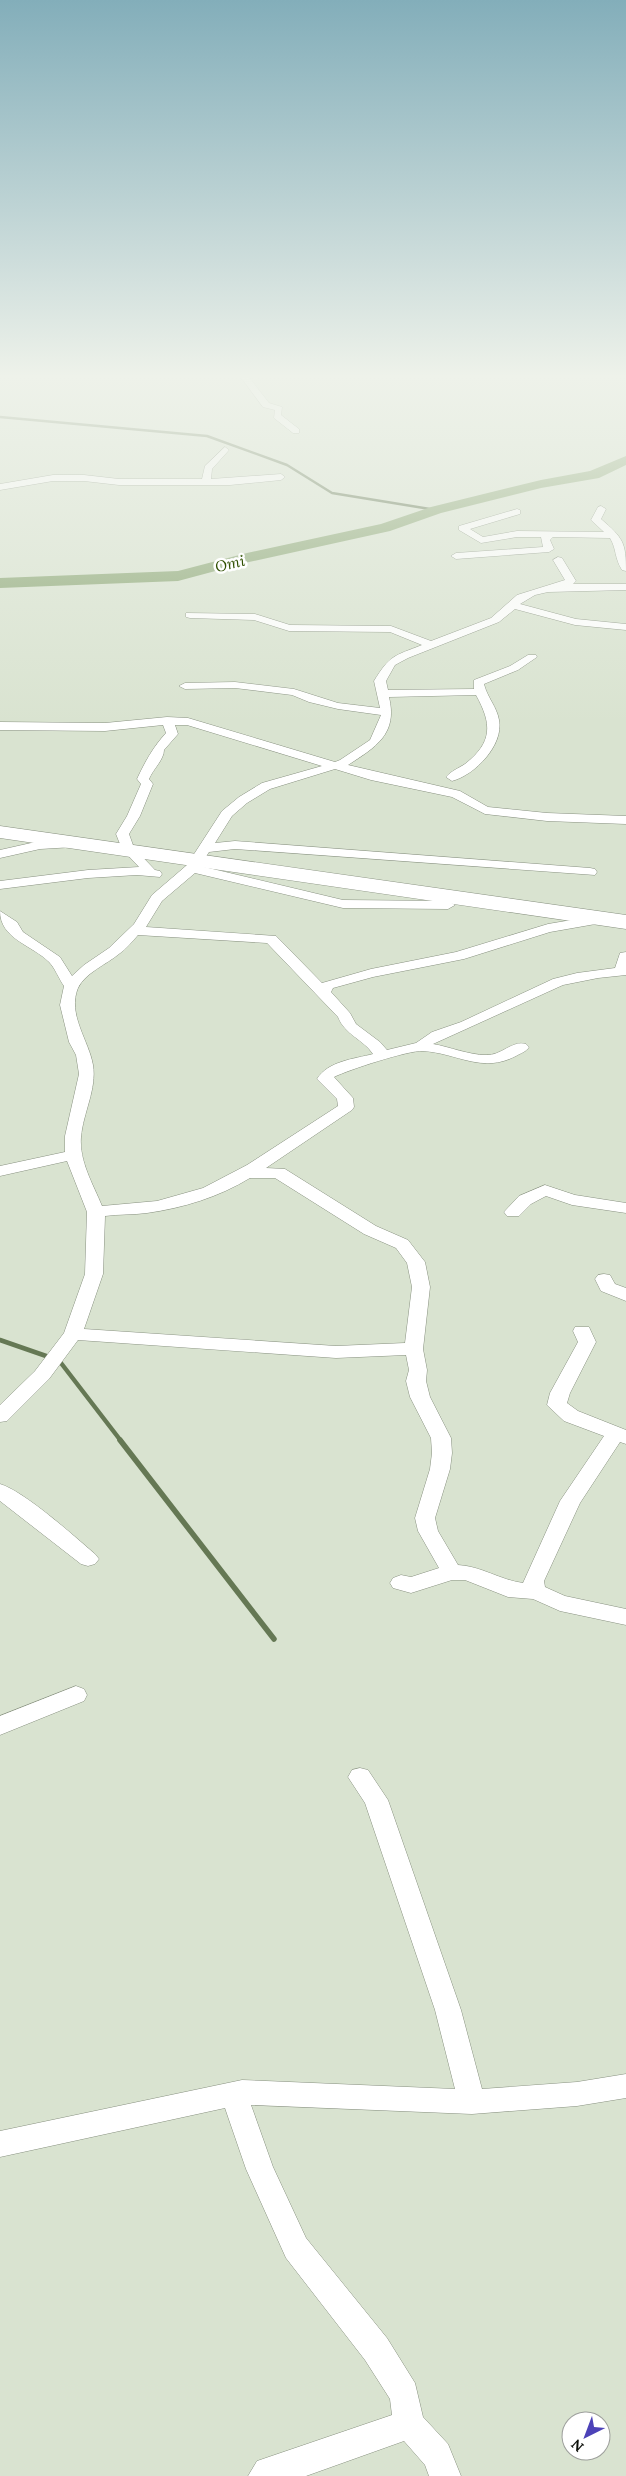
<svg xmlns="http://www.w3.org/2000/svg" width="626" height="2476" viewBox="0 0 626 2476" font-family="Lora,serif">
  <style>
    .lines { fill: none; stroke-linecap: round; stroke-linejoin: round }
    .stream-far2 { stroke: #657854; stroke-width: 2.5 }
    .stream-far1 { stroke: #657854; stroke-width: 4.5 }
    .stream { stroke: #657854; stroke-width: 5.5 }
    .river { fill: #8ba674; fill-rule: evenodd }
    .minor-casing { stroke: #889180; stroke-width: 1 }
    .trunk-casing { stroke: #889180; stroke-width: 1 }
    .minor { fill: #fff; fill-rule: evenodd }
    .trunk { fill: #fff; fill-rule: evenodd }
    .labels { text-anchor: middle; stroke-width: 5; stroke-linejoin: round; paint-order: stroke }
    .far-water-label { font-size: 15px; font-style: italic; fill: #2f4f00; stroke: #fff }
  </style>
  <rect width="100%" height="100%" fill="#d9e3d0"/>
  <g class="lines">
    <path class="stream-far2" d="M0,417L207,436L287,465L332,493L436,510"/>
    <path class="stream-far1" d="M0,1340L49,1357
      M61,1363L121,1441"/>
    <path class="stream" d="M120,1440L274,1639"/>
    <path class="river" d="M626,456V465L599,478L541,488L441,513L390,531L249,562L178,581L0,588V578L178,571L247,553L381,524L431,507L541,480L590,471Z"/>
    <g class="minor-casing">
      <path id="minor" d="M240,376H248L269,403L282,407L281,415L299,429V433H293L274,418L275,410L263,407Z
        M225,447L229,450L212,469L211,479L281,474L285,477L281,480L230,485H119L84,481H53L0,490V484L53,475H84L119,479H202L205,466Z
        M601,506L606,509L601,519C623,538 626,542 626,571L622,570C614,557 617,550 610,538L553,537L550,540L554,549L549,552L456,559L451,556L456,553L543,547L541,537H517L481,543L459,530V526L517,509L520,510V514L470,529L483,537L517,531L604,532L591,520L598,507Z
        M558,557L562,558L576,581L573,584H626V590L548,592L535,595L520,604L576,619L626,624V630L575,625L515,609L499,622L408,658L395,665L386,681L388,690L474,689V680L510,666L528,655H536L537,657L518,670L484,684C487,697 497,707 499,720C504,745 475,775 452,781L446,777C451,771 459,768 465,764C493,742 492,724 476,695L389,697C398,734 376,747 348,765L460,791L488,807L547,813L626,816V824L547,821L485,814L452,797L371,780L335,769L270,789L247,803L232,816L215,843L235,841L590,868L595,869L597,872L595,875L235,849L209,852L200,866L343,900L448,901L455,905L448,909L343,908L195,873L162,901L146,927L276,936L322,983L371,969L456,952L548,924L607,914L614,918L607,922L550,932L464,959L373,977L333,988L331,992L350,1013L356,1024L380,1042L387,1050L416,1043L432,1032L461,1022L553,979L577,973L615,968L620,953L626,952V975L598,978L563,985L433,1044C450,1047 469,1055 486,1055C501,1056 512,1040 526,1044L529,1047C526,1052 521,1053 516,1056C482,1074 457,1053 423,1051C409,1050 348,1070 334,1077L353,1098L354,1107L352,1110L266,1168L285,1169L376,1226L408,1240L425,1262L430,1287L423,1349L427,1370L426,1381L430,1397L451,1438L452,1453L450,1469L435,1518L438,1531L458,1565C481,1566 500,1580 523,1583L560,1501L604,1436L564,1421L547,1405L550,1393L578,1342L573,1331L575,1327H589L596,1342L570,1393L567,1403L578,1411L626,1430V1444L620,1442L580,1503L544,1581L545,1587L565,1596L626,1609V1625L560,1611L533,1599L508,1597L465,1580H452L411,1593L393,1588L390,1583L393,1578L401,1575L411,1577L439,1568L418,1531L415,1518L430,1469L432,1453L431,1438L410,1397L406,1381L409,1370L406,1355L336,1358L78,1340L49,1379L7,1421L0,1422V1405L35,1371L64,1333L85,1274L87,1212L67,1161L0,1176V1166L65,1152V1136L79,1074L76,1055L69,1042L60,1005L64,986C59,979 55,968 49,962C32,945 0,939 0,911L17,922L23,932L60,957L72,976L84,965L109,948L134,924L152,895L187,865L222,811L239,797L262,783L322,766L187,725H175L178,734L164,750C164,760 153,769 149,779L153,784L140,816L129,834L134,848L155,870L160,871L162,874L160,877L137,875L88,878L0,889V881L88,870L139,867L122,849L116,834L127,816L141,784L137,779C145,762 153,747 166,733L163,725L105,731L0,730V722L105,723L167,717L188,718L335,762L340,760L370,740L381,715L338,709L309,702L292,695L235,688L185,689L179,686L185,683L235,682L294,689L338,703L380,708L374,681C390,655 394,656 422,645L390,632L289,631L254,620L190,618L186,617V613L255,614L290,625L391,626L431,641L491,618L517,595L565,580L553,560ZM138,935L267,943L338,1017C345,1035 363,1039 373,1054C354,1059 328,1061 317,1079L337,1099L338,1106L247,1165L203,1188L157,1201L102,1206C93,1184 79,1161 81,1137C83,1113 97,1089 93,1065C89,1041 67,1014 78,988C85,973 107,964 119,954C126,949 132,942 138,935ZM250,1178H275L364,1234L396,1248L407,1263L412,1287L405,1343L336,1346L84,1329L103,1274L105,1216C119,1214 133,1215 147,1213C183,1208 219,1197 250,1178Z
        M69,840L74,841L76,844L74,847L40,849L0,858V850L40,841Z
        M545,1185L575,1195L626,1203V1213L572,1205L546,1196L531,1204L519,1216H507L504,1212L519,1196Z
        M604,1274L610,1275L615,1284L626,1288V1301L601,1291L595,1279L598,1275Z
        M0,1484C24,1491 74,1536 95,1554L99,1559L95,1564L88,1566L81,1564L0,1501Z
        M76,1686L84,1689L87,1695L84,1701L0,1735V1716Z
        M360,1768L368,1770L388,1800L461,2010L482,2089L577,2082L626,2074V2098L577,2106L472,2114L251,2105L273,2167L306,2238L387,2338L415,2383L423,2417L448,2444L461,2476H429L425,2465L404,2441L306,2476H248L257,2461L392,2415L390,2399L365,2360L286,2258L246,2169L225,2108L0,2157V2131L242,2080L455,2089L435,2010L365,1803L348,1777L352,1770Z"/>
    </g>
    <g class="trunk-casing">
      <path id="trunk" d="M0,826L626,915V929L0,838Z"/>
    </g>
    <use href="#minor" class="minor"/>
    <use href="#trunk" class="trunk"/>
  </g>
  <linearGradient id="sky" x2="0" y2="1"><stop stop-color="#83aeba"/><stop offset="0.52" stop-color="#eef2ea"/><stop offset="1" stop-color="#eef2ea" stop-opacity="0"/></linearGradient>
  <rect width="626" height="723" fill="url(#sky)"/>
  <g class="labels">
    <g class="far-water-label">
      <text transform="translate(230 564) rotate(-13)" y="5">Omi</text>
    </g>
  </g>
  <g transform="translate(586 2436) rotate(222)"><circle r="24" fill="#ffffff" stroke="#9d9f9c"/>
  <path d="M0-4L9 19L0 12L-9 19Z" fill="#4c42b8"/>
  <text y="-8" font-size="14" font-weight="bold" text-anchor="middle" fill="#0b0e08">N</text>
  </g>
</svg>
